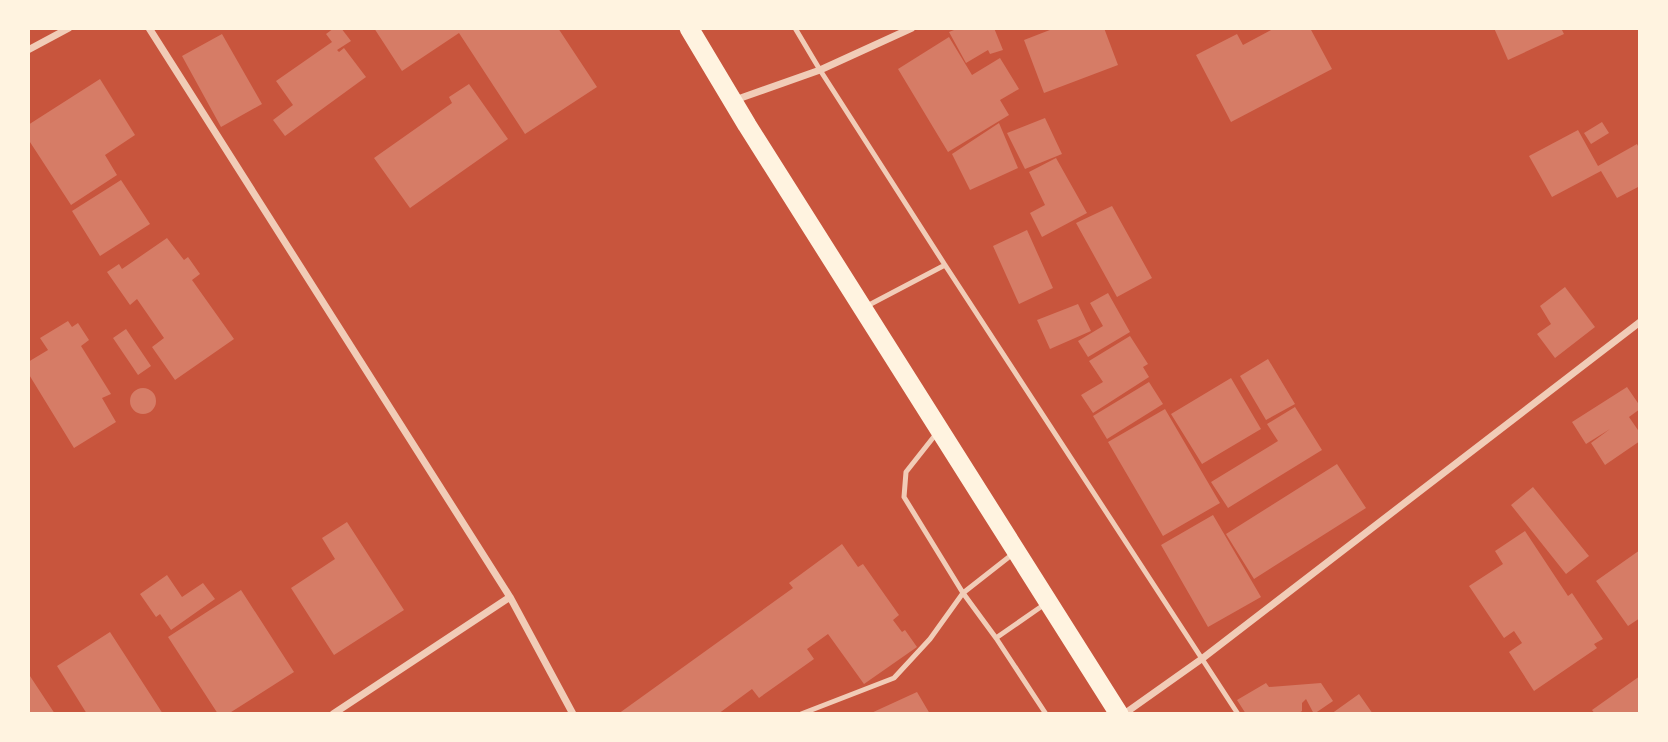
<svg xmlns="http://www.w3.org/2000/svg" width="1668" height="742" viewBox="0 0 1668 742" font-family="Lato,sans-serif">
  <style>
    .building { fill: #d67c66 }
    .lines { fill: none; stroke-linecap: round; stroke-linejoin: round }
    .service { stroke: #f1ccb7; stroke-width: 5 }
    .minor { stroke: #f1ccb7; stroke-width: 7 }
    .trunk { stroke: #fff3e0; stroke-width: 19 }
  </style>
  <rect width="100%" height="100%" fill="#c8553d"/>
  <path class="building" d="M334,28H341L351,41L337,50L339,52L344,48L366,77L285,136L273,120L293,105L276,81L332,42L326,34Z
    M374,28H558L597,87L525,134L459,33L402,71Z
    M959,28H994L1003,50L990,54L988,50L966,63L949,32Z
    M1055,28H1104L1118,65L1044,93L1024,40Z
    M1275,28H1310L1332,69L1231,122L1196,55L1237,34L1243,45Z
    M1494,28H1561L1564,34L1508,60Z
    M222,34L262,104L221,127L182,56Z
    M949,37L972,75L1000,58L1019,89L1000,100L1009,115L948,152L898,69Z
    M100,79L135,135L105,155L117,175L71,205L28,139V125Z
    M469,84L508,139L410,208L374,158L452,103L449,97Z
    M1045,118L1062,154L1025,169L1007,133Z
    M1602,122L1609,133L1591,144L1584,133Z
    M999,123L1018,168L970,190L952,154Z
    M1578,130L1598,166L1637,144L1640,150V186L1617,198L1601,171L1552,197L1529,156Z
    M1056,158L1087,213L1042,237L1030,213L1045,205L1029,172Z
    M121,180L150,224L100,256L72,211Z
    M1112,206L1152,278L1117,297L1076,223Z
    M1027,230L1053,288L1019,304L993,246Z
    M167,238L184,260L188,257L200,274L192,280L234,339L175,380L152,347L164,338L137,299L130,305L107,272L119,264L122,269Z
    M1565,287L1595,327L1555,358L1537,334L1551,324L1540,306Z
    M1108,293L1130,332L1088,357L1078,341L1103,326L1090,303Z
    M1078,304L1091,331L1050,349L1037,320Z
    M68,321L72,327L78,323L89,340L81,346L111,394L102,398L116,422L74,448L28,373V362L48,350L40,338Z
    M126,329L151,366L138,375L113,338Z
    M1130,336L1148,364L1143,367L1149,377L1093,413L1081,395L1103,382L1089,361Z
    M1268,359L1295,404L1266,420L1240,376Z
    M1231,378L1261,429L1202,464L1171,414Z
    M1149,382L1163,404L1107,439L1093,416Z
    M1627,387L1640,406V409L1629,417L1640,433V441L1605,465L1591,443L1610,429L1586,444L1572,422Z
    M130 401a13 13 0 1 1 26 0a13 13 0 1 1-26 0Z
    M1295,407L1322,450L1228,508L1211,482L1278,441L1267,424Z
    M1165,409L1220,503L1163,536L1108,442Z
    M1337,464L1366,508L1254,579L1226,534Z
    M1533,487L1589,556L1566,574L1511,505Z
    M1213,515L1261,597L1208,627L1161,545Z
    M347,522L404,610L334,655L291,588L335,559L322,538Z
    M1525,531L1568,596L1572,593L1603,639L1594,644L1597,648L1534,691L1509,652L1522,643L1514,631L1504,638L1469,586L1503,564L1495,551Z
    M842,544L858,567L863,564L899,615L893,620L902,632L905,630L917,647L864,684L828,634L807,649L814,659L759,698L752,689L718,714H618L793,588L789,583Z
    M1640,550V618L1628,626L1596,581Z
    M167,575L182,597L203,583L215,599L171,630L160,614L156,617L140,594Z
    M241,590L294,672L228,714H218L168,637Z
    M110,632L163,714H87L57,666Z
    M28,673L55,714H28Z
    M1640,676V714H1595L1592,710Z
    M1266,683L1269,687L1321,683L1333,701L1314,714L1306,699L1302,703V711L1298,714H1246L1237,700Z
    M917,692L930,714H869Z
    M1359,694L1373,714H1331Z"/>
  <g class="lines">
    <path class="service" d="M795,28L820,70L945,265L1238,714
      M867,306L945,265
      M936,434L906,472L904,497L963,593L996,638L1046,714
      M996,638L1045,604
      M801,714L894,678L930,639L963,593L1014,553"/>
    <path class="minor" d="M149,28L510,597L573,714
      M28,50L69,28
      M735,100L820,70L912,28
      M333,714L510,597
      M1124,714L1203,658L1640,322"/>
    <path class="trunk" d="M689,28L747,125L1119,714"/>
  </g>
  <rect width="1668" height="742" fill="none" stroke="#fff3e0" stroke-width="60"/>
</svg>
